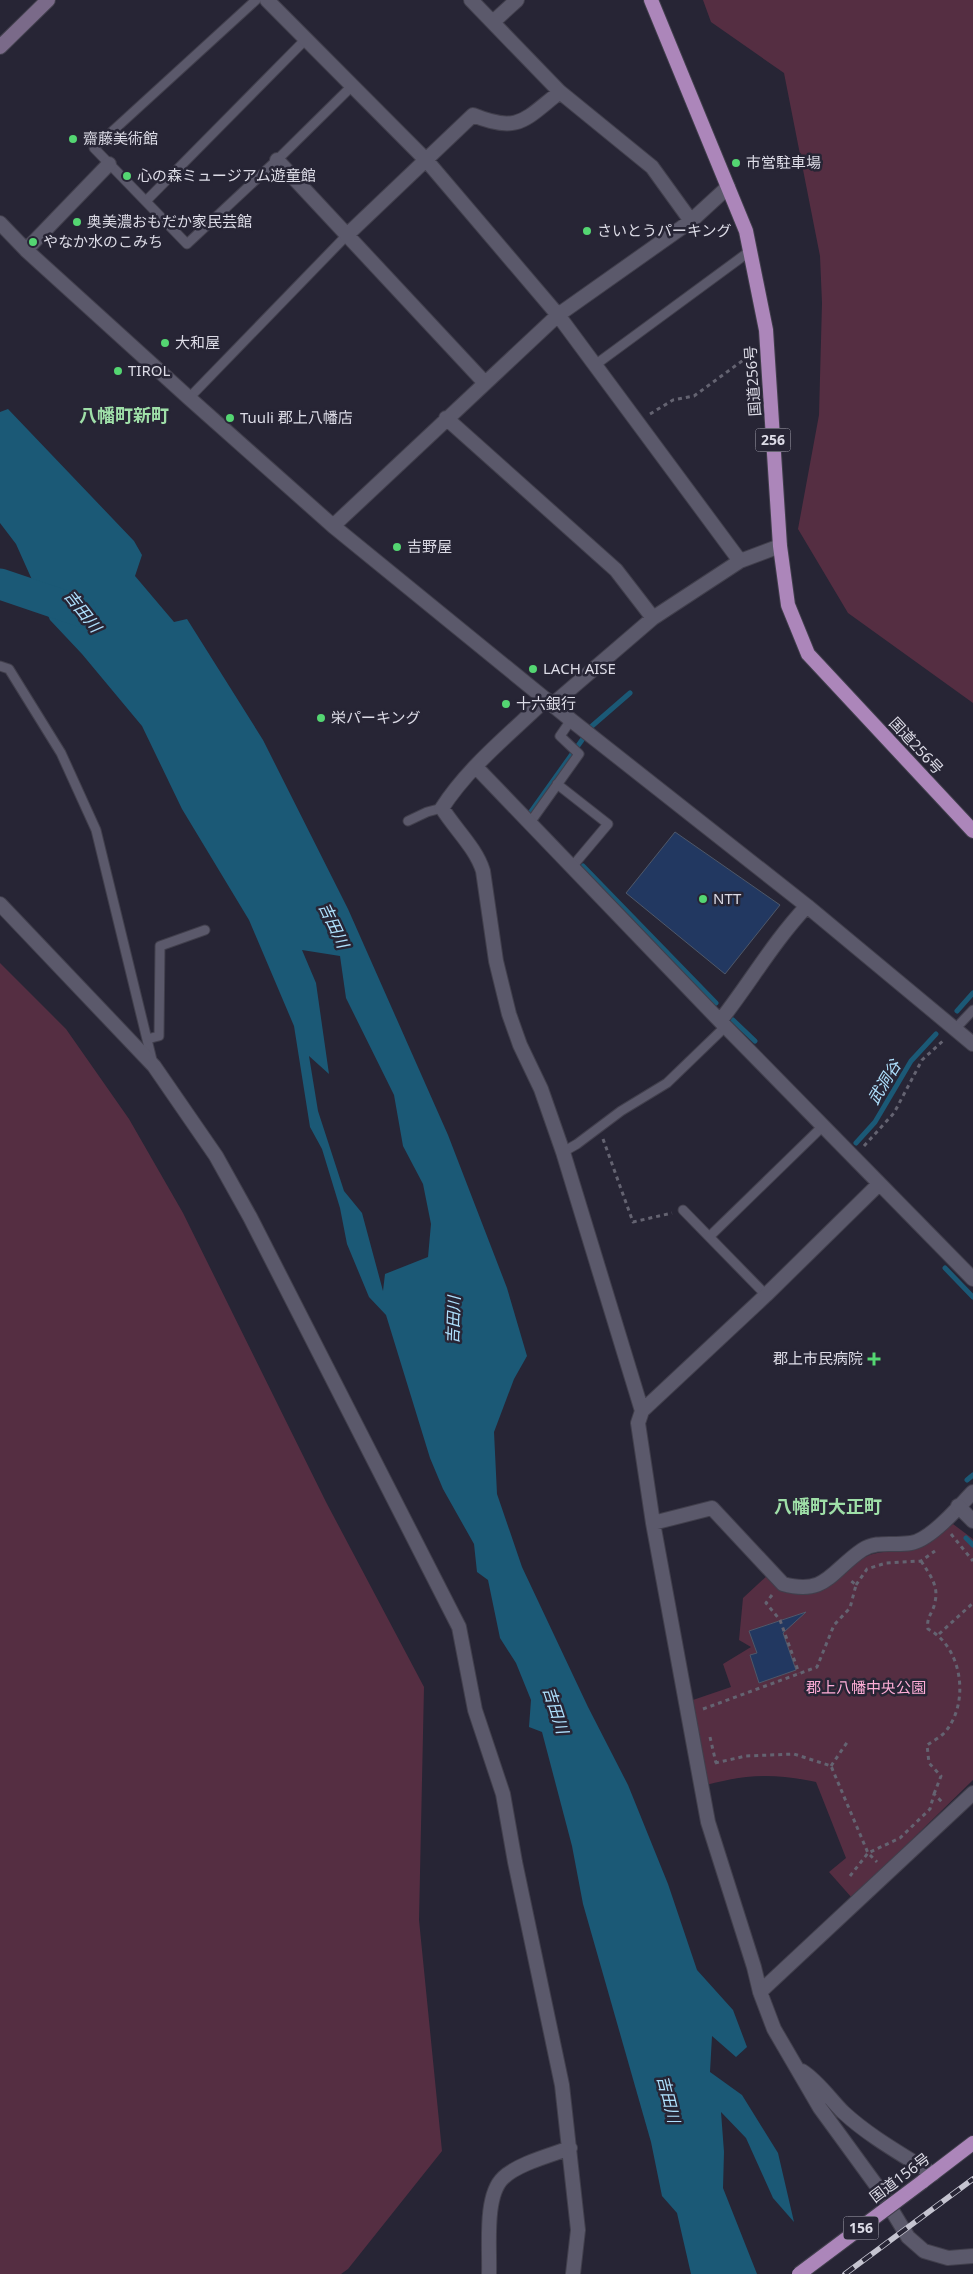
<svg xmlns="http://www.w3.org/2000/svg" width="973" height="2274" viewBox="0 0 973 2274" font-family="'Noto Sans','Noto Sans JP',sans-serif">
  <style>
    .green { fill: #552e42 }
    .water { fill: #1b5976; fill-rule: evenodd }
    .lines { fill: none; stroke-linecap: round; stroke-linejoin: round }
    .stream { stroke: #1b5976; stroke-width: 5 }
    .river { stroke: #1b5976; stroke-width: 31 }
    .building { fill: #223861; stroke: #4f5869 }
    .service-casing { stroke: #413f4c; stroke-width: 11 }
    .minor-casing { stroke: #413f4c; stroke-width: 16 }
    .tertiary-casing { stroke: #413f4c; stroke-width: 16 }
    .secondary-casing { stroke: #413f4c; stroke-width: 16 }
    .trunk-casing { stroke: #413f4c; stroke-width: 16 }
    .path { stroke: #646371; stroke-width: 3; stroke-dasharray: 4 4; stroke-linecap: butt }
    .service { stroke: #5b596b; stroke-width: 9 }
    .minor { stroke: #5b596b; stroke-width: 14 }
    .tertiary { stroke: #5b596b; stroke-width: 14 }
    .secondary { stroke: #7a6a89; stroke-width: 14 }
    .trunk { stroke: #ac86ba; stroke-width: 14 }
    .rail-casing { stroke: #c5c4d0; stroke-width: 5.5 }
    .rail { stroke: #272535; stroke-width: 4; stroke-dasharray: 11; stroke-linecap: butt }
    .trunk-bridge-casing { stroke: #413f4c; stroke-width: 16; stroke-linecap: butt }
    .trunk-bridge { stroke: #ac86ba; stroke-width: 14 }
    .poi-dot { fill: #54d672; stroke: #272535; stroke-width: 2 }
    .labels { text-anchor: middle; stroke-width: 5; stroke-linejoin: round; paint-order: stroke }
    .shield { fill: #272535; stroke: #a6a4b1; stroke-width: 1 }
    .shield-label { font-size: 14px; font-weight: bold; fill: #dcdbe6 }
    .poi-label { font-size: 15px; fill: #dcdbe6; stroke: #272535; text-anchor: start }
    .street-label { font-size: 15px; fill: #dcdbe6; stroke: #272535 }
    .park-label { font-size: 15px; fill: #fdacd6; stroke: #272535 }
    .water-label { font-size: 16px; font-style: italic; fill: #afe1fe; stroke: #272535 }
    .quarter-label { font-size: 18px; font-weight: bold; fill: #9fdfa8; stroke: #272535 }
  </style>
  <rect width="100%" height="100%" fill="#272535"/>
  <path class="green" d="M703,0H973V703L848,613L798,529L819,415L822,303L820,256L784,73L711,22Z
    M0,963L66,1029L129,1119L183,1213L326,1502L424,1687L419,1920L442,2151L348,2269L341,2274H0Z
    M953,1524L973,1539V1780L852,1898L829,1872L846,1858L816,1782C773,1773 748,1774 706,1785L690,1701L731,1687L723,1664L751,1647L739,1640L743,1598L769,1574C780,1588 786,1592 804,1593C832,1594 842,1568 865,1557C881,1549 898,1553 914,1549C929,1545 941,1533 953,1524Z"/>
  <path class="water" d="M8,409L134,541L142,555L135,576L174,622L187,619L263,740L348,909L448,1135L507,1288L527,1356L514,1379L494,1432L497,1494L522,1567L588,1707L628,1785L668,1884L697,1970L733,2010L747,2047L736,2057L712,2036L710,2072L742,2095L778,2153L794,2222L773,2198L746,2138L721,2112L724,2152L723,2188L757,2274H691L677,2213L662,2196L651,2142L583,1904L572,1846L542,1732L529,1727L531,1700L516,1663L500,1638L488,1580L477,1572L474,1544L443,1489L430,1458L386,1315L369,1297L347,1244L340,1208L322,1149L310,1127L294,1026L249,920L182,809L142,726L82,654L50,620L16,544L0,523V412ZM302,950L340,956L346,998L394,1095L403,1146L423,1184L431,1224L428,1257L385,1274L383,1291L362,1213L344,1191L318,1111L309,1056L329,1074L316,983Z"/>
  <g class="lines">
    <path class="stream" d="M530,813L592,726L630,693
      M583,866L716,1003
      M957,1011L973,993
      M733,1020L755,1041
      M856,1143L875,1122L911,1061L936,1034
      M945,1268L973,1297
      M967,1480L973,1475
      M966,1538L973,1545"/>
    <path class="river" d="M0,584L80,611"/>
  </g>
  <path class="building" d="M675,832L780,905L725,974L626,893Z
    M806,1612L783,1633L796,1670L759,1683L750,1655L757,1653L749,1631Z"/>
  <g class="lines">
    <g class="service-casing">
      <path id="service" d="M256,0L94,148L187,244L277,160L352,86
        M146,201L306,39
        M595,365L750,251
        M189,398L348,234
        M0,666L9,669L61,753L96,830L153,1064
        M557,784L608,824L571,868
        M408,821L427,812L442,808
        M529,824L579,754L560,736L571,720
        M956,1028L973,1010
        M147,1039L159,1036L160,946L205,930
        M563,1152L577,1144L621,1111L667,1083L725,1027
        M683,1210L766,1295
        M710,1236L823,1126"/>
    </g>
    <g class="minor-casing">
      <path id="minor" d="M267,0L427,161L558,315L740,561
        M471,0L560,92L652,167L691,221
        M493,22L517,0
        M277,160L485,383
        M0,223L26,250L189,398L333,526L571,720L807,906L973,1044
        M348,234L473,115C519,134 525,119 560,92
        M26,250L109,164
        M446,418L616,570L653,618
        M333,526L558,315L691,221L728,187
        M546,699C511,733 469,766 442,808C455,829 476,848 483,871L496,961L509,1014L520,1045L541,1089L563,1152L642,1411L638,1423L653,1523L708,1822L754,1967L760,1992L774,2029L820,2108L879,2189L908,2237L924,2251L948,2258L973,2256
        M553,704L653,618L740,561L780,546
        M476,767L720,1021L973,1279
        M0,904L154,1066L216,1156L250,1217L459,1627L475,1710L503,1794L515,1862L562,2085L578,2230L573,2274
        M720,1021C750,983 773,942 807,906
        M642,1411L766,1295L879,1184
        M653,1523L712,1508L783,1584C826,1596 831,1571 862,1550C877,1540 894,1546 911,1543C931,1540 959,1506 973,1492
        M760,1992L973,1793
        M802,2071C818,2081 830,2099 843,2112C870,2137 903,2155 933,2174
        M489,2274C490,2248 484,2196 503,2178C517,2164 551,2155 570,2148"/>
    </g>
    <g class="tertiary-casing">
      <path id="tertiary" d="M958,1506L973,1521"/>
    </g>
    <g class="secondary-casing">
      <path id="secondary" d="M0,47L48,0"/>
    </g>
    <g class="trunk-casing">
      <path id="trunk" d="M651,0L746,231L766,330L780,546L788,605L808,654L973,831
        M922,2182L973,2143"/>
    </g>
    <path class="path" d="M650,414L673,400L694,396L753,353
      M603,1139L633,1222L672,1213
      M864,1146L894,1113L922,1060L945,1039
      M951,1534L973,1561
      M921,1561C930,1575 939,1586 935,1602C933,1614 926,1616 928,1629C962,1647 970,1701 946,1731C941,1737 933,1741 927,1745L929,1763L941,1776L934,1794
      M856,1585L867,1569L886,1563L921,1561L935,1551
      M772,1595L766,1603L780,1620L799,1673
      M939,1634L973,1603
      M703,1709L817,1667L834,1625L850,1608L856,1585L849,1579
      M710,1737L716,1763
      M715,1763L746,1756L794,1754L831,1766L868,1853L877,1862
      M831,1766L848,1741
      M850,1876L868,1853L900,1838L930,1809L934,1794L942,1802"/>
    <use href="#service" class="service"/>
    <use href="#minor" class="minor"/>
    <use href="#tertiary" class="tertiary"/>
    <use href="#secondary" class="secondary"/>
    <use href="#trunk" class="trunk"/>
    <g class="rail-casing">
      <path id="rail" d="M845,2274L973,2179"/>
    </g>
    <use href="#rail" class="rail"/>
    <g class="trunk-bridge-casing">
      <path id="trunk-bridge" d="M799,2274L922,2182"/>
    </g>
    <use href="#trunk-bridge" class="trunk-bridge"/>
  </g>
  <g class="poi-dot">
    <circle cx="73" cy="139" r="5"/>
    <circle cx="736" cy="163" r="5"/>
    <circle cx="127" cy="176" r="5"/>
    <circle cx="77" cy="222" r="5"/>
    <circle cx="587" cy="231" r="5"/>
    <circle cx="33" cy="242" r="5"/>
    <circle cx="165" cy="343" r="5"/>
    <circle cx="118" cy="371" r="5"/>
    <circle cx="230" cy="418" r="5"/>
    <circle cx="397" cy="547" r="5"/>
    <circle cx="533" cy="669" r="5"/>
    <circle cx="506" cy="704" r="5"/>
    <circle cx="321" cy="718" r="5"/>
    <circle cx="703" cy="899" r="5"/>
    <path d="M871.5 1351.5h5v5h5v5h-5v5h-5v-5h-5v-5h5z"/>
  </g>
  <g class="labels">
    <g class="shield">
      <rect x="755.5" y="428.5" width="35" height="23" rx="4"/>
      <rect x="843.5" y="2216.5" width="35" height="23" rx="4"/>
    </g>
    <g class="shield-label">
      <text x="773" y="445">256</text>
      <text x="861" y="2233">156</text>
    </g>
    <g class="poi-label">
      <text x="83" y="144">齋藤美術館</text>
      <text x="746" y="168">市営駐車場</text>
      <text x="137" y="181">心の森ミュージアム遊童館</text>
      <text x="87" y="227">奥美濃おもだか家民芸館</text>
      <text x="597" y="236">さいとうパーキング</text>
      <text x="43" y="247">やなか水のこみち</text>
      <text x="175" y="348">大和屋</text>
      <text x="128" y="376">TIROL</text>
      <text x="240" y="423">Tuuli 郡上八幡店</text>
      <text x="407" y="552">吉野屋</text>
      <text x="543" y="674">LACH AISE</text>
      <text x="516" y="709">十六銀行</text>
      <text x="331" y="723">栄パーキング</text>
      <text x="713" y="904">NTT</text>
      <text x="863" y="1364" text-anchor="end">郡上市民病院</text>
    </g>
    <g class="street-label">
      <text transform="translate(753 381) rotate(-94)" y="5">国道256号</text>
      <text transform="translate(916 746) rotate(47)" y="5">国道256号</text>
      <text transform="translate(900 2178) rotate(-37)" y="5">国道156号</text>
    </g>
    <g class="park-label">
      <text x="866" y="1693">郡上八幡中央公園</text>
    </g>
    <g class="water-label">
      <text transform="translate(83 611) rotate(52)" y="6">吉田川</text>
      <text transform="translate(334 925) rotate(65)" y="6">吉田川</text>
      <text transform="translate(884 1082) rotate(-59)" y="6">武洞谷</text>
      <text transform="translate(453 1320) rotate(-88)" y="6">吉田川</text>
      <text transform="translate(556 1710) rotate(72)" y="6">吉田川</text>
      <text transform="translate(669 2099) rotate(76)" y="6">吉田川</text>
    </g>
    <g class="quarter-label">
      <text x="124" y="422">八幡町新町</text>
      <text x="828" y="1513">八幡町大正町</text>
    </g>
  </g>
</svg>
